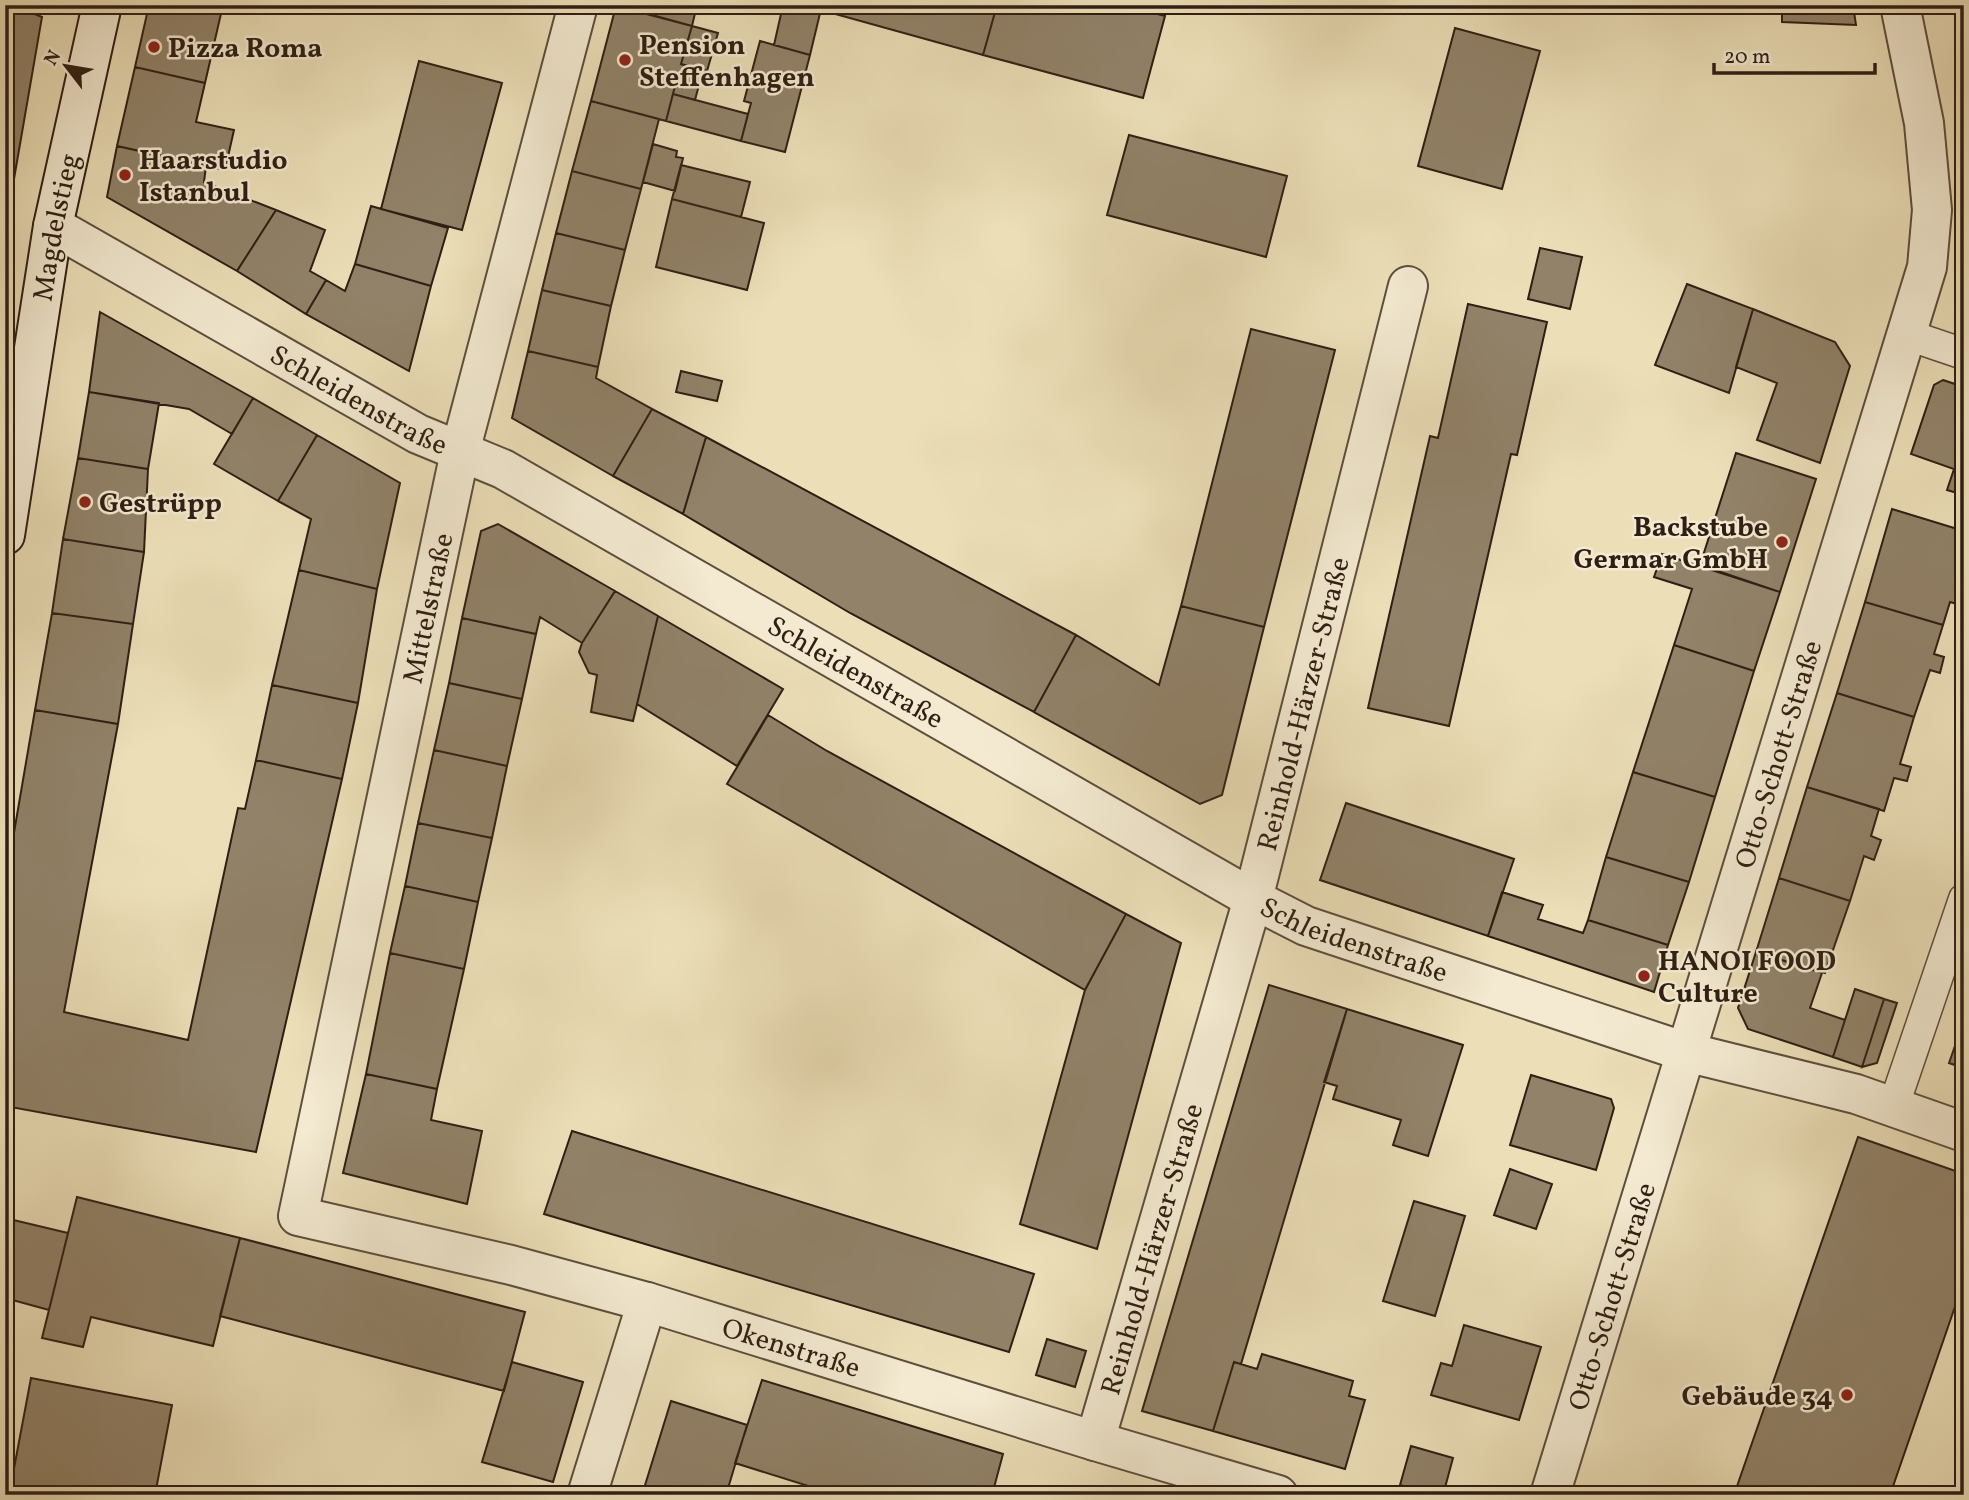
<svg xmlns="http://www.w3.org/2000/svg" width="1969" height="1500" viewBox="0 0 1969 1500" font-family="Vollkorn,serif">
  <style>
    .building { fill: #918269; stroke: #2f1e14; stroke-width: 2 }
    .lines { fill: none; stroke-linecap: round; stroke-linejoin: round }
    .service-casing { stroke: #5e4e3d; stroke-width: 33 }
    .minor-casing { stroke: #5e4e3d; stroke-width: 42 }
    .secondary-casing { stroke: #2f1e14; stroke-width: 42 }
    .service { stroke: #f3ead1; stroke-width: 30 }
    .minor { stroke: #f3ead1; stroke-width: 38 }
    .secondary { stroke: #f3ead1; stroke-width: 38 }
    .poi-dot { fill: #8f2418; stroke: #f3ead1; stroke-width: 2.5 }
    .labels { text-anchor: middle; stroke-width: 5; stroke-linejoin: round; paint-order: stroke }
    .poi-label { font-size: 28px; font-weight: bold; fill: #2f1e14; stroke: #f3ead1; text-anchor: start }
    .street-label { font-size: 28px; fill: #2f1e14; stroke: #f3ead1 }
  </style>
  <rect width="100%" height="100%" fill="#ecdfb8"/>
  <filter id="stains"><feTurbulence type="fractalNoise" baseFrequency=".00286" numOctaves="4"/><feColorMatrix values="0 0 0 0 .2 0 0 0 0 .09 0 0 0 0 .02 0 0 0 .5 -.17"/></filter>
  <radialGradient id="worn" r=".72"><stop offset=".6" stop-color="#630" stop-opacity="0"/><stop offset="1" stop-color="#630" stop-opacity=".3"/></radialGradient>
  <path class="building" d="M5,5H12L42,17L5,231Z
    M149,5H223L205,83L135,67Z
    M616,5H697L692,26Z
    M783,5H822L810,55L774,45Z
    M822,5H997L983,55L821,10Z
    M997,5H1125L1165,16L1143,98L983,55Z
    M1381,5H1407L1404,14Z
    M1782,5H1853L1856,25L1782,22Z
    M616,6L692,26L681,64L687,66L682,88L675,86L666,121L591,101Z
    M692,26L718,33L707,71L681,64Z
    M1455,28L1540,51L1502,189L1418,166Z
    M760,41L810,55L785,152L741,141L751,103L744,101Z
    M419,61L502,83L462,230L381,209Z
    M687,66L703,70L695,100L673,94L675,86L682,88Z
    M135,67L205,83L196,122L234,130L225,170L117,146Z
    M673,94L748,114L741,141L666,121Z
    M591,101L659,119L641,189L572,171Z
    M1129,135L1287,176L1266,257L1107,215Z
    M653,144L677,151L676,157L683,158L675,191L643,182Z
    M117,146L206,166L204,182L276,210L237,271L107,197Z
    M681,165L750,182L741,217L672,199Z
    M572,171L641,189L625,250L556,233Z
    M672,199L764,223L747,290L656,267Z
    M371,206L448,228L431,286L355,264Z
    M276,210L325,230L310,271L326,280L306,314L237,271Z
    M556,233L625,250L611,306L542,290Z
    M1540,248L1582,257L1570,309L1528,299Z
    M355,264L431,286L409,371L306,314L326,280L345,291Z
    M1687,284L1753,309L1729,393L1655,365Z
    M542,290L611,306L598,367L528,351Z
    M1468,304L1547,322L1517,455L1511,454L1449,726L1368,708L1430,436L1438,438Z
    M1753,309L1835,342L1850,366L1820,463L1757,440L1777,383L1736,367Z
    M100,312L253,398L232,434L189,409L89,392Z
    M1251,329L1335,350L1264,627L1181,606Z
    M528,351L598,367L596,378L652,409L613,476L512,418Z
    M681,371L722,381L717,401L676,392Z
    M1943,380L1964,387V495L1947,490L1954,469L1911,454L1934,385Z
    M89,392L159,403L148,469L78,458Z
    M253,398L317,435L278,501L214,464Z
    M652,409L706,437L683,514L613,476Z
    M317,435L400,483L377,589L299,570L311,519L278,501Z
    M706,437L1076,635L1034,712L850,613L683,514Z
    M1736,453L1816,479L1780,592L1700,565Z
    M78,458L148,469L144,552L63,539Z
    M1892,509L1964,531V606L1950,602L1943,625L1865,602Z
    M498,524L615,591L582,643L540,617L536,634L462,618L481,531Z
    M63,539L144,552L133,624L52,613Z
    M1662,554L1780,592L1754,671L1674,645L1692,589L1654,577Z
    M299,570L377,589L358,703L272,685Z
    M615,591L658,616L633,721L591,712L597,675L589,673L579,652L582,643Z
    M1865,602L1943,625L1934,654L1944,657L1940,673L1930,670L1914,717L1837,693Z
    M1181,606L1264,627L1222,795L1200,804L1034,712L1076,635L1159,685Z
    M52,613L133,624L118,724L35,710Z
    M658,616L783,689L737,766L637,704Z
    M462,618L536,634L522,699L449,683Z
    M1674,645L1754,671L1715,797L1633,772Z
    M449,683L522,699L507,766L434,750Z
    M272,685L358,703L342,779L256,760Z
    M1837,693L1914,717L1900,764L1911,767L1907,781L1894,778L1884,811L1807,787Z
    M35,710L118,724L64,1012L188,1040L238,808L245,809L256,760L342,779L256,1152L5,1106V885Z
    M768,715L827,751L1126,914L1085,990L727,784Z
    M434,750L507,766L492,838L418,823Z
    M1633,772L1715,797L1689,882L1606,857Z
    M1807,787L1879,809L1871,836L1881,840L1874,860L1864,856L1850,901L1779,878Z
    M1346,803L1514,859L1488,936L1320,880Z
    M418,823L492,838L478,902L405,886Z
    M1606,857L1689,882L1668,945L1588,920Z
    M1779,878L1850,901L1825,973L1756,952Z
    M405,886L478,902L464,969L390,953Z
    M1502,892L1543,905L1538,919L1583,933L1588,920L1668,945L1654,992L1488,936Z
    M1126,914L1181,943L1097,1249L1020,1224L1085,990Z
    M1756,952L1822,973L1810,1008L1845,1020L1833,1057L1748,1029L1738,1008Z
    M390,953L464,969L437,1089L366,1074Z
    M1269,985L1347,1009L1241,1364L1234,1362L1213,1431L1142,1411Z
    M1855,989L1884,999L1862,1067L1833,1057Z
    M1884,999L1897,1003L1877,1063L1862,1067Z
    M1347,1009L1463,1045L1428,1156L1393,1145L1401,1120L1333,1099L1337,1086L1324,1082Z
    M1964,1020V1068L1949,1063Z
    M366,1074L437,1089L431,1120L482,1131L467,1204L343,1173Z
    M1531,1075L1611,1099L1614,1108L1596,1170L1510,1145Z
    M572,1131L1034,1274L1009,1352L544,1214Z
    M1858,1137L1964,1174V1281L1959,1295L1890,1495H1734Z
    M1510,1169L1552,1184L1536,1229L1494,1215Z
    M77,1197L240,1238L213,1346L91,1317L83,1347L42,1338Z
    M1414,1201L1465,1216L1435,1316L1383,1301Z
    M5,1218L68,1233L49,1310L5,1298Z
    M240,1238L525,1312L504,1391L220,1316Z
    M1464,1325L1541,1347L1519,1420L1431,1395L1441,1363L1452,1366Z
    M1047,1339L1086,1351L1075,1387L1036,1375Z
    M1262,1354L1353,1381L1349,1396L1365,1400L1345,1469L1213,1431L1234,1362L1257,1369Z
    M512,1362L583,1382L553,1482L482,1462Z
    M31,1378L172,1405L155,1495H9Z
    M762,1380L1003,1454L992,1495H837L735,1463Z
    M671,1401L747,1425L726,1495H642Z
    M1411,1446L1453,1458L1443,1495H1433L1400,1485Z"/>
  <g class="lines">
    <g class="service-casing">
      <path id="service" d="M1905,334L1964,354
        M1893,1108L1964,899"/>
    </g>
    <g class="minor-casing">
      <g id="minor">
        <path id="s1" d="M578,5L460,452L298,1216L511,1265L647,1302L1095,1441L1278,1495"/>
        <path id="s2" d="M53,226L418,434L503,469L1253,899L1306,926L1686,1052L1856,1094L1964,1132"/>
        <path id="s3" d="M1095,1441L1253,899L1408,286"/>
        <path d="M587,1495L647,1302"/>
        <path id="s4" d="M1550,1495L1927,267L1932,210L1924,123L1900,5"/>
      </g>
    </g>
    <g class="secondary-casing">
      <g id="secondary">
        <path id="s5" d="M5,535L53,226L102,5"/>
      </g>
    </g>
    <use href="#service" class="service"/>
    <use href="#minor" class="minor"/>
    <use href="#secondary" class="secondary"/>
  </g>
  <g class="poi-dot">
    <circle cx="154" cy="47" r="7"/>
    <circle cx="625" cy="60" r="7"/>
    <circle cx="125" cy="175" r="7"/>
    <circle cx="85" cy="502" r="7"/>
    <circle cx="1782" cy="542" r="7"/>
    <circle cx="1644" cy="976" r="7"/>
    <circle cx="1847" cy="1395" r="7"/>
  </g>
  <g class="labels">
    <g class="poi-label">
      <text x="639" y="54">Pension<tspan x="639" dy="32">Steffenhagen</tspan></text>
      <text x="168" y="57">Pizza Roma</text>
      <text x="139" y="169">Haarstudio<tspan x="139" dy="32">Istanbul</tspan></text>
      <text x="99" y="512">Gestrüpp</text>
      <text x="1768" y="536" text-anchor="end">Backstube<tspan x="1768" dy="32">Germar GmbH</tspan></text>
      <text x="1658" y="970">HANOI FOOD<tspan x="1658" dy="32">Culture</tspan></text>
      <text x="1833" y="1405" text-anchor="end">Gebäude 34</text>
    </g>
    <g class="street-label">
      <text dy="10" stroke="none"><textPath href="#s5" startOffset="312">Magdelstieg</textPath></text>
      <text dy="10" stroke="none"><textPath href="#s2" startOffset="352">Schleidenstraße</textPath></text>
      <text transform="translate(427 608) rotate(-78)" y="10">Mittelstraße</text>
      <text dy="10" stroke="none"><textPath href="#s2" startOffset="919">Schleidenstraße</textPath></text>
      <text dy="10" stroke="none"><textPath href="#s3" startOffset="766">Reinhold-Härzer-Straße</textPath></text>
      <text dy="10" stroke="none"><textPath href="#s4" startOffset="775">Otto-Schott-Straße</textPath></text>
      <text dy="10" stroke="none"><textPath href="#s2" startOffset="1486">Schleidenstraße</textPath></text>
      <text dy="10" stroke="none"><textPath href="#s3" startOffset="200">Reinhold-Härzer-Straße</textPath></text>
      <text dy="10" stroke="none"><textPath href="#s4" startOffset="208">Otto-Schott-Straße</textPath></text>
      <text dy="10" stroke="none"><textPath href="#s1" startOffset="1754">Okenstraße</textPath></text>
    </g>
  </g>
  <rect width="1969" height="1500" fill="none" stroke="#ecdfb8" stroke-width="28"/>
  <rect x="7" y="7" width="1955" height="1486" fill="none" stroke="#2f1e14" stroke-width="3.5"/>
  <rect x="14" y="14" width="1941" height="1472" fill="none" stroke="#2f1e14" stroke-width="2"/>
  <g transform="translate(66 66) rotate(301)" stroke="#f3ead1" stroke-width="5" paint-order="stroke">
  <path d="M0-5L12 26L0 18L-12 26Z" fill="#2f1e14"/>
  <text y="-10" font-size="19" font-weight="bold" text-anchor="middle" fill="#2f1e14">N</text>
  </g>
  <path d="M1714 63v10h161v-10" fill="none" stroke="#2f1e14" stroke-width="3.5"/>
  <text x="1724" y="63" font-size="21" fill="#2f1e14" stroke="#f3ead1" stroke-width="5" paint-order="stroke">20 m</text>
  <rect width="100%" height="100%" filter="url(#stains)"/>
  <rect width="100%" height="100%" fill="url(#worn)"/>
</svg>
